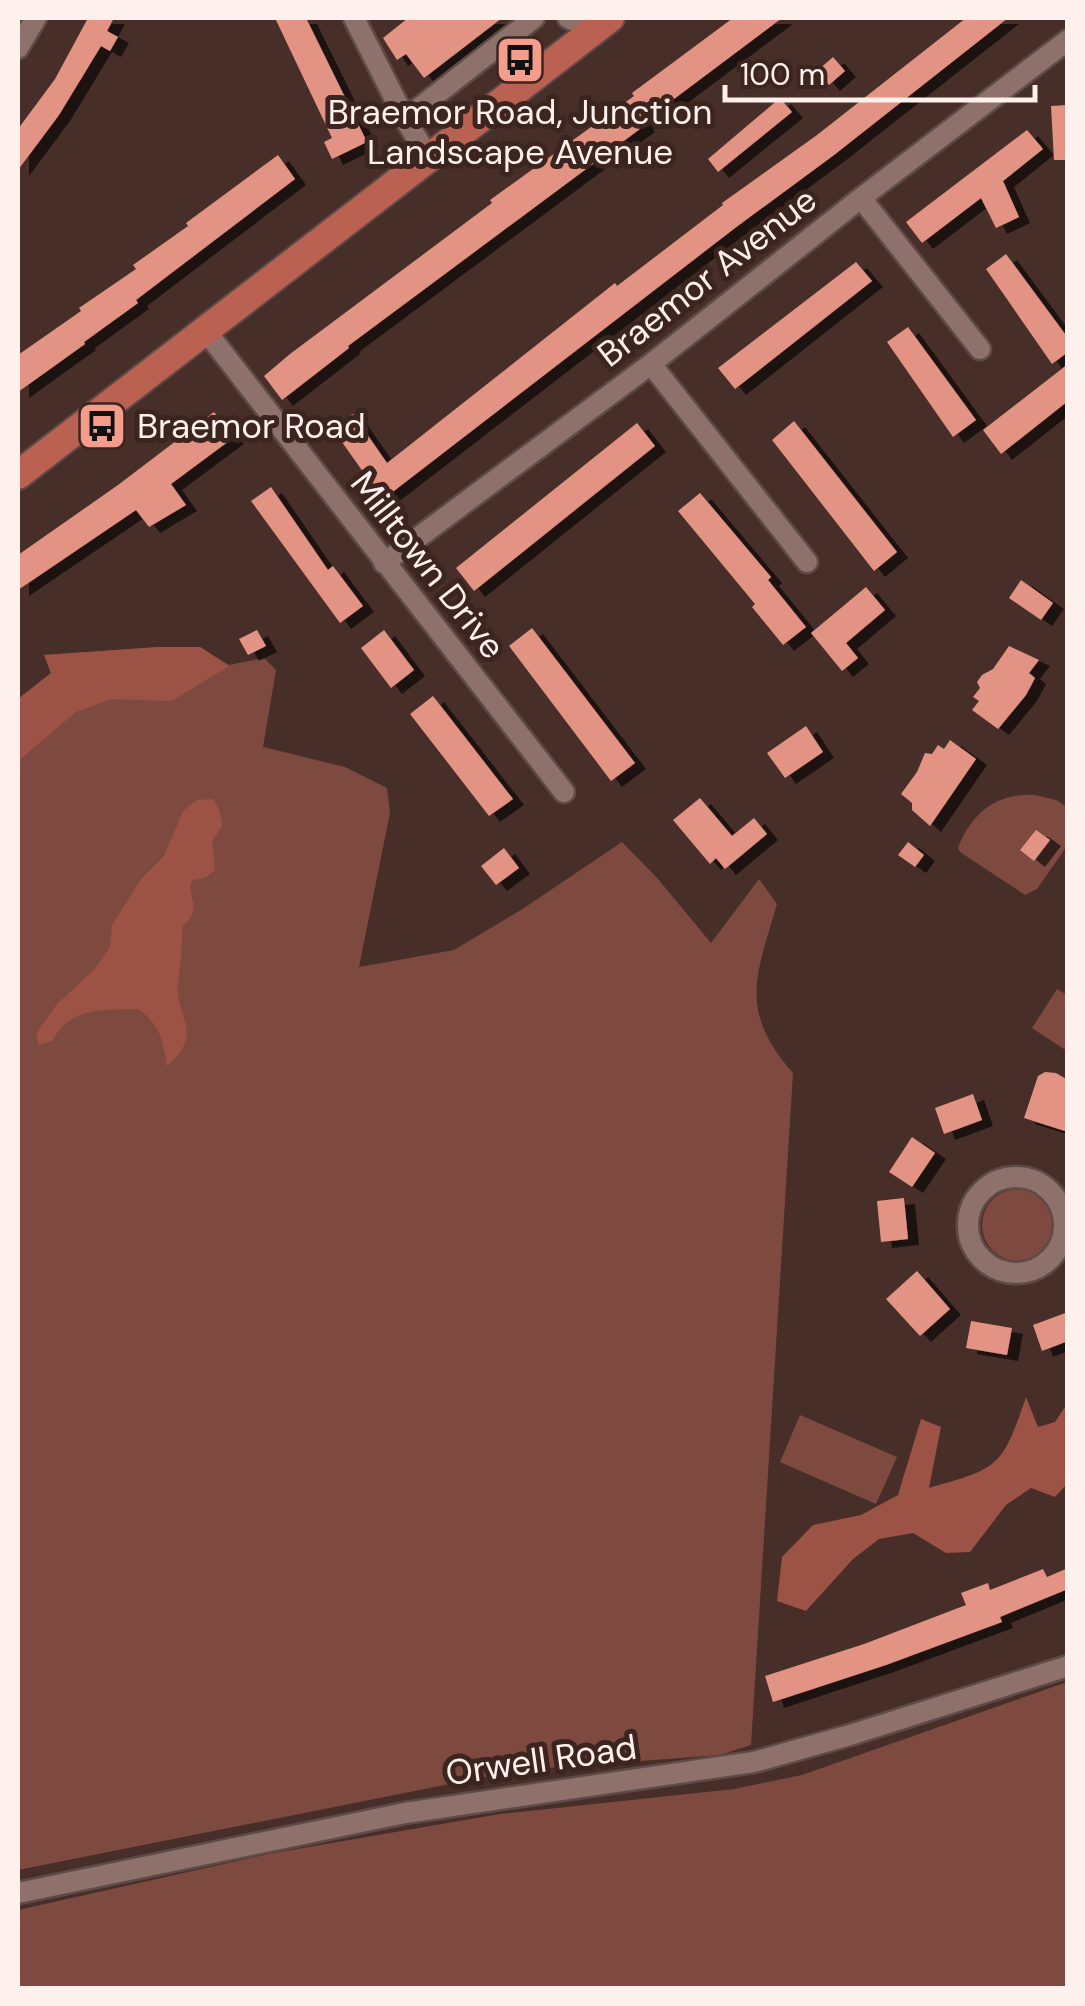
<svg xmlns="http://www.w3.org/2000/svg" width="1085" height="2006" viewBox="0 0 1085 2006" font-family="'DM Sans',sans-serif">
  <style>
    .green { fill: #7e4a40 }
    .forest { fill: #9c5345 }
    .building { fill: #e39383; filter: url(#shadow) }
    .lines { fill: none; stroke-linecap: round; stroke-linejoin: round }
    .minor-casing { stroke: #5e4a47; stroke-width: 25 }
    .major-casing { stroke: #5e4a47; stroke-width: 32 }
    .minor { stroke: #8e716b; stroke-width: 20 }
    .major { stroke: #bb6152; stroke-width: 28 }
    .labels { text-anchor: middle; stroke-width: 10; stroke-linejoin: round; paint-order: stroke }
    .poi-label { font-size: 35px; fill: #fdf0ed; stroke: #3c241f }
    .street-label { font-size: 35px; fill: #fdf0ed; stroke: #3c241f }
  </style>
  <defs>
    <filter id="shadow"><feDropShadow dx="11" dy="6" stdDeviation="0" flood-color="#0009"/></filter>
  </defs>
  <rect width="100%" height="100%" fill="#472e29"/>
  <path class="green" d="M159,647H200L229,665L264,658L276,670L263,747L345,767L387,788L390,813L359,967L454,950L521,910L622,842L658,879L711,943L759,879L777,904C756,977 738,1010 793,1073L751,1745L720,1755L520,1770L18,1870V699L51,673L44,655Z
    M1035,795L1056,800L1067,807V846L1037,889L1025,895L960,852L958,848C972,812 997,793 1035,795Z
    M1057,989L1067,995V1051L1032,1028Z
    M982 1225a36 36 0 1 1 72 0a36 36 0 1 1-72 0Z
    M800,1415L897,1457L876,1504L780,1462Z
    M1067,1682V1988H18V1910L268,1854L500,1814L734,1789L802,1775Z"/>
  <path class="forest" d="M159,647H200L229,666L172,701L111,699L76,712L18,761V699L51,673L44,655Z
    M213,799L219,810L222,826L212,841L215,870L205,878L193,880L190,885C192,905 200,912 182,926C183,946 180,964 178,983C174,1016 206,1033 167,1066C163,1039 160,1025 138,1009C103,1010 71,1006 52,1041L39,1045L36,1034L57,1004L94,970L110,947L112,925L141,879L164,856L183,811L197,800Z
    M1026,1397L1038,1427L1055,1422L1067,1404V1484L1055,1497L1031,1488L1006,1505L970,1552L946,1553L913,1533L879,1539L853,1559L806,1611L777,1601L782,1557L813,1525L861,1515L898,1495L921,1419L941,1427L929,1488C1000,1468 1002,1467 1026,1397Z"/>
  <path class="building" d="M88,18H114L107,31L118,37L110,51L101,46L59,115L18,170V129L55,79Z
    M275,18H306L367,142L332,159L324,142L332,138Z
    M408,18H502L424,78L406,54L397,60L383,38Z
    M733,18H782L642,123L644,126L348,346L349,348L282,400L264,376L290,354L492,203L490,200L634,96L632,93Z
    M966,18H1008L834,155L735,228L377,504L359,481L366,476L332,428L353,414L387,463L615,283L617,286L723,205L722,203L817,135Z
    M833,57L845,71L829,85L817,71Z
    M780,98L792,112L718,172L708,159Z
    M1068,105V160H1054L1051,106Z
    M1027,130L1043,149L1003,181L1019,217L996,228L981,198L922,243L906,222Z
    M278,155L295,179L136,300L138,303L84,342L85,344L18,392V355L81,311L79,308L136,269L133,265L188,226L186,223Z
    M1006,254L1068,338V352L1052,364L986,269Z
    M856,262L872,281L735,389L718,368Z
    M908,327L976,420L953,437L887,342Z
    M1068,364V401L1001,454L983,430Z
    M214,412L233,438L171,484L186,505L149,527L136,510L18,590V555L118,485Z
    M794,421L897,552L874,571L772,440Z
    M637,423L655,446L474,591L456,568Z
    M271,487L328,570L333,566L363,606L340,623L251,501Z
    M700,493L771,577L768,580L806,627L783,645L752,607L755,604L678,511Z
    M1021,580L1053,603L1041,620L1009,598Z
    M866,587L885,610L846,643L858,658L842,671L811,633Z
    M532,628L635,763L611,781L509,646Z
    M257,630L266,646L248,655L239,639Z
    M384,630L414,670L391,688L361,648Z
    M1009,646L1039,660L1029,673L1035,678L1026,695L998,729L972,710L979,701L973,697L980,688L977,682L982,675L993,669Z
    M433,696L513,799L489,816L410,714Z
    M806,726L823,752L785,778L767,753Z
    M950,740L976,759L930,826L912,810V803L901,794L917,772L925,753L932,754L938,745L944,749Z
    M700,798L732,836L754,818L767,834L725,869L716,858L710,864L673,820Z
    M1036,830L1050,840L1034,861L1020,850Z
    M908,842L924,855L915,867L898,855Z
    M504,848L519,868L496,885L481,866Z
    M1045,1072L1056,1073L1068,1080V1132L1024,1118L1038,1076Z
    M973,1094L982,1120L944,1134L935,1108Z
    M912,1137L935,1153L912,1187L889,1172Z
    M904,1198L908,1239L881,1242L877,1201Z
    M917,1271L950,1309L920,1336L886,1299Z
    M1068,1312V1341L1042,1351L1033,1325Z
    M971,1321L1012,1328L1007,1355L966,1348Z
    M1068,1568V1589L1000,1617L1002,1622L886,1665L773,1702L765,1676L864,1644L966,1605L961,1593L988,1583L990,1590L1043,1569L1047,1577Z"/>
  <g class="lines">
    <g class="minor-casing">
      <path id="minor" d="M354,18L405,119L429,158
        M568,18L594,30
        M18,48L36,18
        M405,119L534,18
        M861,198L980,349
        M205,330L564,792
        M651,364L807,562
        M384,563L651,364L861,198L1068,40
        M968 1225a48 48 0 1 1 96 0a48 48 0 1 1-96 0Z
        M18,1893L405,1813L754,1762L850,1735L1068,1666"/>
    </g>
    <g class="major-casing">
      <path id="major" d="M18,475L610,18"/>
    </g>
    <use href="#minor" class="minor"/>
    <use href="#major" class="major"/>
  </g>
  <defs>
    <g id="bus-square" transform="scale(2.5)"><rect x="-9" y="-9" width="18" height="18" rx="4" fill="#f49d8c" stroke="#3c241f"/><path d="M-5-6H5V4H4V6H2V4H-2V6H-4V4H-5ZM-3.5-4V0h7V-4ZM-3.5 1.2v1.5H-2V1.2ZM2 1.2v1.5H3.5V1.2Z" fill="#111"/></g>
  </defs>
  <g fill-rule="evenodd">
    <use href="#bus-square" x="520" y="60"/>
    <use href="#bus-square" x="102" y="426"/>
  </g>
  <g class="labels">
    <g class="poi-label">
      <text x="520" y="124">Braemor Road, Junction<tspan x="520" dy="40">Landscape Avenue</tspan></text>
      <text x="137" y="438" text-anchor="start">Braemor Road</text>
    </g>
    <g class="street-label">
      <text transform="translate(707 277) rotate(-38)" y="12">Braemor Avenue</text>
      <text transform="translate(428 565) rotate(52)" y="12">Milltown Drive</text>
      <text transform="translate(541 1760) rotate(-8)" y="12">Orwell Road</text>
    </g>
  </g>
  <rect width="1085" height="2006" fill="none" stroke="#fdf0ed" stroke-width="40"/>
  <path d="M725 85v15h310v-15" fill="none" stroke="#fdf0ed" stroke-width="5"/>
  <text x="740" y="85" font-size="30" fill="#fdf0ed" stroke="#3c241f" stroke-width="8" paint-order="stroke">100 m</text>
</svg>
